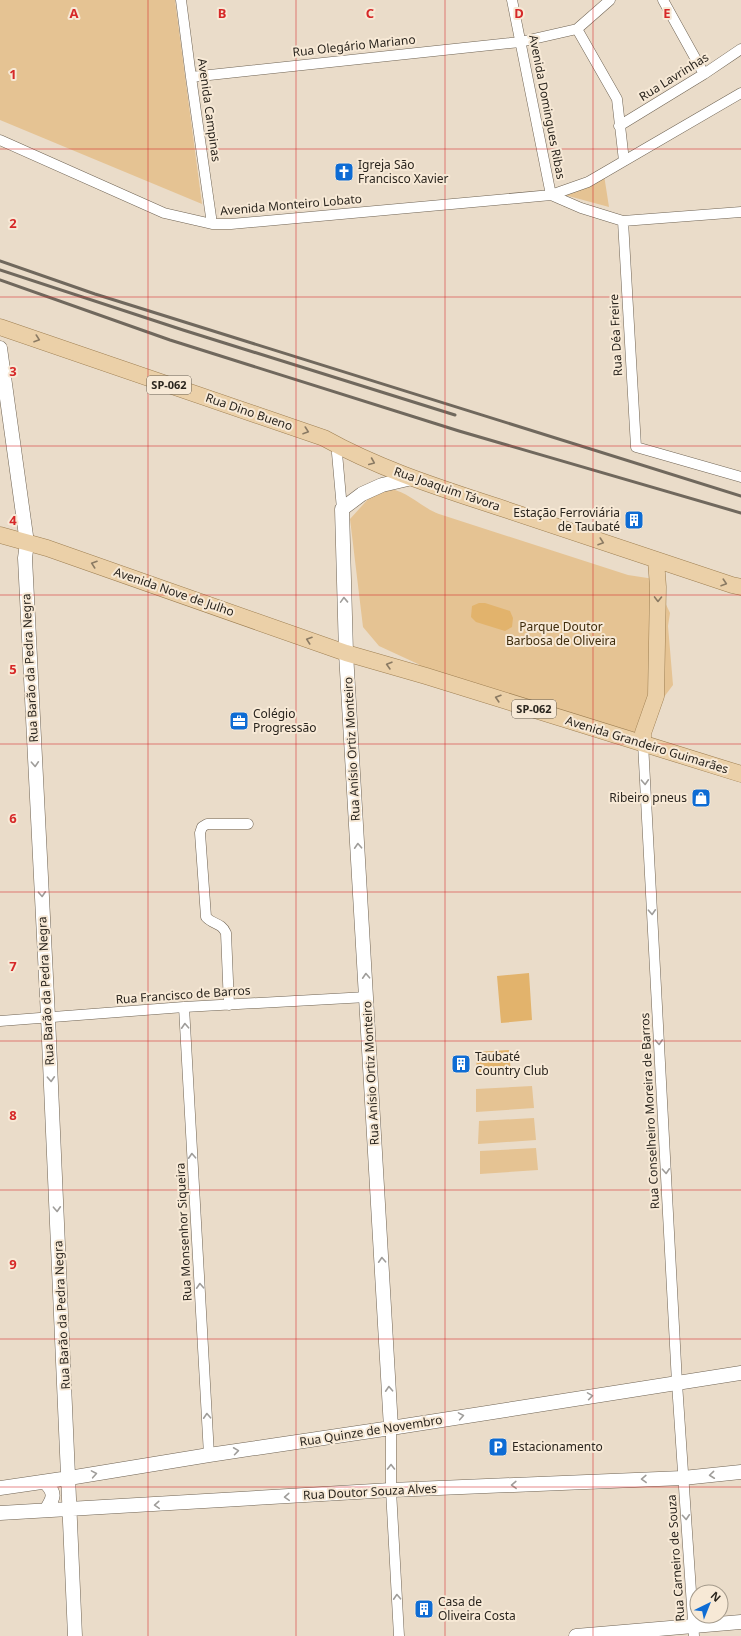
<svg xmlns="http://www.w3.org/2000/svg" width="741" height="1636" viewBox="0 0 741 1636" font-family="'Noto Sans',sans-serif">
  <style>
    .green { fill: #e5c393 }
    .water { fill: #e2b36c }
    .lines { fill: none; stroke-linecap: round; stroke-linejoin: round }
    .street-casing { stroke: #6f6353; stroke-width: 11 }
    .secondary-casing { stroke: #6f6353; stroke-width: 15 }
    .primary-casing { stroke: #9e7f52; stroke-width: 17 }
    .street { stroke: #fff; stroke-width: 10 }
    .secondary { stroke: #fff; stroke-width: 14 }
    .primary { stroke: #ebd0a8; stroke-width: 16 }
    .rail { stroke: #70685d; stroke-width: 3 }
    .oneway { stroke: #8a7a63 }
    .oneway2 { stroke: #9f9d9a }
    .grid { fill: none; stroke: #d62828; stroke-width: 1; stroke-opacity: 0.55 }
    .labels { text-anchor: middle; stroke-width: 4; stroke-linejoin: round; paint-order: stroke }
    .shield { fill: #f7e9d6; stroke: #686055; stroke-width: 1 }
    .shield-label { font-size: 11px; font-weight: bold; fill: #2a251e }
    .street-label { font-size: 12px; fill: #2a251e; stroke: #f7e9d6 }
    .poi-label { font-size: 12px; fill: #2a251e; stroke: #f7e9d6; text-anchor: start }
    .park-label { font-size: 12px; fill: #3f2c0c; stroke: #f7e9d6 }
    .grid-label { font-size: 13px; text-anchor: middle; font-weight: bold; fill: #d62828; stroke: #f7e9d6; stroke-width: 4; stroke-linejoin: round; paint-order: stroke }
  </style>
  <rect width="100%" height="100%" fill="#eadcc9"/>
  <path class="green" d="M0,0H175L202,204L0,120Z
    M604,175L609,207L561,194Z
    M390,489C409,492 422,508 439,514L628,575L654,579L670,613L668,626L673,685L637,733L423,669L418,664L379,646L363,627L350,519L370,497Z
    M532,1086L534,1108L476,1112V1089Z
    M534,1118L536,1140L478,1144L479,1121Z
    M536,1148L538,1170L480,1174V1151Z"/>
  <path class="water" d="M479,603H485L510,611L513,618L512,627L505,631L476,622L471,617L472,606Z
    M529,973L532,1020L501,1023L497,976Z
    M509,1050L511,1073L477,1075L476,1052Z"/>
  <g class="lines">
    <g class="street-casing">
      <path id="street" d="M181,0L191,77L212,224
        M512,0L551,195
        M663,0L704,74
        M577,29L617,99L624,161
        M191,77L520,42L577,29L610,0
        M619,126L704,74L741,49
        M0,140L164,213L212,224H231L551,195L588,182L741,93
        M551,195L581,208L623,221L741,212
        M623,221L636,447L741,477
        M337,453L342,509
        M643,743L677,1383L694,1636
        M229,1005L226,933C221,922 213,925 206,917L200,833L202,827L207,824H248
        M184,1007L209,1455
        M0,1021L184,1007L367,997
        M391,1428V1490L399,1636"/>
    </g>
    <g class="secondary-casing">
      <path id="secondary" d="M0,348L27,543L25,558L48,1017L75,1636
        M391,1428L346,653L342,509L362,494L382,485L412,478
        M45,1482C56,1493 54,1498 46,1510
        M0,1488L69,1478L209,1455L391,1428L741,1373
        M0,1513L391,1490L683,1478L741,1472
        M576,1636L741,1622"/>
    </g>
    <g class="primary-casing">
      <path id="primary" d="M0,327L324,438C383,471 447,490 510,511C584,536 658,561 732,585L741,587
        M0,535L47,548L346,653L426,676L741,774
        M643,743V733L656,696L658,587L656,560"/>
    </g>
    <use href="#street" class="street"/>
    <use href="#secondary" class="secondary"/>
    <use href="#primary" class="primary"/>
    <path class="rail" d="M0,261L95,294L741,496
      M0,270L183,330L455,415
      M0,280L170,340L459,431L741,513"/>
  </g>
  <defs><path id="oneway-chevron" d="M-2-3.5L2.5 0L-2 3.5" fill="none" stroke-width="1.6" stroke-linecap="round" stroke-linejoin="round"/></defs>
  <g class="oneway">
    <use href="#oneway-chevron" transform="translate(37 339) rotate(19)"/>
    <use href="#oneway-chevron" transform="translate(306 431) rotate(19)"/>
    <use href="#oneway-chevron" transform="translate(372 462) rotate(23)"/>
    <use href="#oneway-chevron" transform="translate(601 542) rotate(19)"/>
    <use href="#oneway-chevron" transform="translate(94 564) rotate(-161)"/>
    <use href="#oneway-chevron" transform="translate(724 583) rotate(18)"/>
    <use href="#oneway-chevron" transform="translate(658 599) rotate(91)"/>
    <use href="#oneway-chevron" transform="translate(309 640) rotate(-161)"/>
    <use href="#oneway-chevron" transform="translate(389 665) rotate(-164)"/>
    <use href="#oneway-chevron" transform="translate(498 698) rotate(-163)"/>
  </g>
  <g class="oneway2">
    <use href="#oneway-chevron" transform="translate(344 600) rotate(-92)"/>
    <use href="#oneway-chevron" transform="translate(35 764) rotate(87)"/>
    <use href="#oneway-chevron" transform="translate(645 782) rotate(87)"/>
    <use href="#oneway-chevron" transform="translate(358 846) rotate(-93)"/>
    <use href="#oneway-chevron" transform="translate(42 894) rotate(87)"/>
    <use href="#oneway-chevron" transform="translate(652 912) rotate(87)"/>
    <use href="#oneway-chevron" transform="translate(366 976) rotate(-93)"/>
    <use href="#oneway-chevron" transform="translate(185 1026) rotate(-93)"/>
    <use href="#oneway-chevron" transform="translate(659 1042) rotate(87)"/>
    <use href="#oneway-chevron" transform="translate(51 1079) rotate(87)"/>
    <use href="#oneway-chevron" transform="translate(192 1156) rotate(-93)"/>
    <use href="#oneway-chevron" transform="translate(666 1171) rotate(87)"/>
    <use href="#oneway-chevron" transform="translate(57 1209) rotate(87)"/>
    <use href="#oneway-chevron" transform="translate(382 1260) rotate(-93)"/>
    <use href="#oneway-chevron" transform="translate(200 1286) rotate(-93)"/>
    <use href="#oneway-chevron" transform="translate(389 1389) rotate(-93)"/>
    <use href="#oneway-chevron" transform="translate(590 1396) rotate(-9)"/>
    <use href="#oneway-chevron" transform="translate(207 1416) rotate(-93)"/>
    <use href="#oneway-chevron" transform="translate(461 1416) rotate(-10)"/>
    <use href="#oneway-chevron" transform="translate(236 1451) rotate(-8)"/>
    <use href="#oneway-chevron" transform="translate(391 1467) rotate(-90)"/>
    <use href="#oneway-chevron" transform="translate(94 1474) rotate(-10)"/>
    <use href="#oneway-chevron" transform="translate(712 1475) rotate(174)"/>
    <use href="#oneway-chevron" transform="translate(644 1479) rotate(178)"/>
    <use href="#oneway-chevron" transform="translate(514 1485) rotate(178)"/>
    <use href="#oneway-chevron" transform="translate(287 1497) rotate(176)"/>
    <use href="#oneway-chevron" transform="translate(157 1505) rotate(176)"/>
    <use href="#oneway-chevron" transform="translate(686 1517) rotate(86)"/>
    <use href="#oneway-chevron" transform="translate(397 1597) rotate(-93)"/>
  </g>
  <path class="grid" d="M148,0V1636M296,0V1636M445,0V1636M593,0V1636M0,149H741M0,297H741M0,446H741M0,595H741M0,744H741M0,892H741M0,1041H741M0,1190H741M0,1339H741M0,1487H741"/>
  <defs>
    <g id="church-square" transform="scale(1)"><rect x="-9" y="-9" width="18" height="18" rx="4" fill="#0e6cd4" stroke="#f7e9d6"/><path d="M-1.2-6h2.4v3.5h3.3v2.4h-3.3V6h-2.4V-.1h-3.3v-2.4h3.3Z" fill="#fff"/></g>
    <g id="building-square" transform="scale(1)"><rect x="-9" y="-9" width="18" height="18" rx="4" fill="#0e6cd4" stroke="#f7e9d6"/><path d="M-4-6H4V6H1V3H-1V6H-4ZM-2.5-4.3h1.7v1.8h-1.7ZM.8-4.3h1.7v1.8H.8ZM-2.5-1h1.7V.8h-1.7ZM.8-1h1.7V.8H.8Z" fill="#fff"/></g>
    <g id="office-square" transform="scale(1)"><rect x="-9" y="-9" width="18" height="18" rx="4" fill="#0e6cd4" stroke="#f7e9d6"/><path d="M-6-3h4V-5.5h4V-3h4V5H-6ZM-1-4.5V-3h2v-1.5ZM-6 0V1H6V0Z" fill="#fff"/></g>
    <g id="shop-square" transform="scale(1)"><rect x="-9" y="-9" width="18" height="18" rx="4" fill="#0e6cd4" stroke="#f7e9d6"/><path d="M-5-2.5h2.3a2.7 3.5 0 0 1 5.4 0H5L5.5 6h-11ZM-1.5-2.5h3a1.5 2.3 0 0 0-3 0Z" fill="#fff"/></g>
    <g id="parking-square" transform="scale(1)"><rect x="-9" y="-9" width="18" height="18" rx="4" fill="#0e6cd4" stroke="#f7e9d6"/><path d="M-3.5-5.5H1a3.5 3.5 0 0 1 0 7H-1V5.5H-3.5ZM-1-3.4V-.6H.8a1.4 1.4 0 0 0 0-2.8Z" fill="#fff"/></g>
  </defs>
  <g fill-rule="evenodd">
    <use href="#church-square" x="344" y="172"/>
    <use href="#building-square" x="634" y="520"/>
    <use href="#office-square" x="239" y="721"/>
    <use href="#shop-square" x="701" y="798"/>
    <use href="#building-square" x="461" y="1064"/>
    <use href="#parking-square" x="498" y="1447"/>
    <use href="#building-square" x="424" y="1609"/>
  </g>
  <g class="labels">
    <g class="shield">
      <rect x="147" y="376" width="44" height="18" rx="3"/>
      <rect x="512" y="700" width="44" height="18" rx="3"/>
    </g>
    <g class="shield-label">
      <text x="169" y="389">SP-062</text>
      <text x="534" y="713">SP-062</text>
    </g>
    <g class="street-label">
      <text transform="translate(354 46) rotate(-6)" y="4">Rua Olegário Mariano</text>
      <text transform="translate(674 77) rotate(-32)" y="4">Rua Lavrinhas</text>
      <text transform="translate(547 107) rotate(79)" y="4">Avenida Domingues Ribas</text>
      <text transform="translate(209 110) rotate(82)" y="4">Avenida Campinas</text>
      <text transform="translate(291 205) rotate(-5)" y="4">Avenida Monteiro Lobato</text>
      <text transform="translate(616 335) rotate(-93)" y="4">Rua Déa Freire</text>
      <text transform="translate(249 412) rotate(19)" y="4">Rua Dino Bueno</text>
      <text transform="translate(447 489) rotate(19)" y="4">Rua Joaquim Távora</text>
      <text transform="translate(174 592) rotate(19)" y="4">Avenida Nove de Julho</text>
      <text transform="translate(30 668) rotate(-93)" y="4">Rua Barão da Pedra Negra</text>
      <text transform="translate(647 745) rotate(17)" y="4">Avenida Grandeiro Guimarães</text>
      <text transform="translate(352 749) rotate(-93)" y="4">Rua Anísio Ortiz Monteiro</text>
      <text transform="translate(46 991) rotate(-93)" y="4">Rua Barão da Pedra Negra</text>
      <text transform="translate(183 995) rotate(-4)" y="4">Rua Francisco de Barros</text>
      <text transform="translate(371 1073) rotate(-93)" y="4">Rua Anísio Ortiz Monteiro</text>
      <text transform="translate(650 1111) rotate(-93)" y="4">Rua Conselheiro Moreira de Barros</text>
      <text transform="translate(184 1232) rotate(-93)" y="4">Rua Monsenhor Siqueira</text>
      <text transform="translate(62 1315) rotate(-93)" y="4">Rua Barão da Pedra Negra</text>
      <text transform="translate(371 1431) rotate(-9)" y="4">Rua Quinze de Novembro</text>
      <text transform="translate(370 1492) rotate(-3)" y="4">Rua Doutor Souza Alves</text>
      <text transform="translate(676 1558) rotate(-94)" y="4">Rua Carneiro de Souza</text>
    </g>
    <g class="poi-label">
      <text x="358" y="169">Igreja São<tspan x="358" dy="14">Francisco Xavier</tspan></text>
      <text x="620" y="517" text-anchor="end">Estação Ferroviária<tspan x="620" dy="14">de Taubaté</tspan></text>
      <text x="253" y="718">Colégio<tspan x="253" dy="14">Progressão</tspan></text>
      <text x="687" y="802" text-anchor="end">Ribeiro pneus</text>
      <text x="475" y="1061">Taubaté<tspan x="475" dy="14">Country Club</tspan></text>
      <text x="512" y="1451">Estacionamento</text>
      <text x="438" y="1606">Casa de<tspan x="438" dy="14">Oliveira Costa</tspan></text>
    </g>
    <g class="park-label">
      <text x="561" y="631">Parque Doutor<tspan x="561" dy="14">Barbosa de Oliveira</tspan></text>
    </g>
  </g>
  <g class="grid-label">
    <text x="74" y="18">A</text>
    <text x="222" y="18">B</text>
    <text x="370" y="18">C</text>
    <text x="519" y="18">D</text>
    <text x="667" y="18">E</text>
    <text x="13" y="79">1</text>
    <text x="13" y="228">2</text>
    <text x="13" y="376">3</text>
    <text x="13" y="525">4</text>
    <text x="13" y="674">5</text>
    <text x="13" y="823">6</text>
    <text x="13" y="971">7</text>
    <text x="13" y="1120">8</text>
    <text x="13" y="1269">9</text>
  </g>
  <g transform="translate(709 1604) rotate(43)"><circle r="19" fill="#f7e9d6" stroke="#a59b8c"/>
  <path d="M0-3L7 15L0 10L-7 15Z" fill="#0e6cd4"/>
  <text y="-6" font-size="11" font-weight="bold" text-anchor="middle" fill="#2a251e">N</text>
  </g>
</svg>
